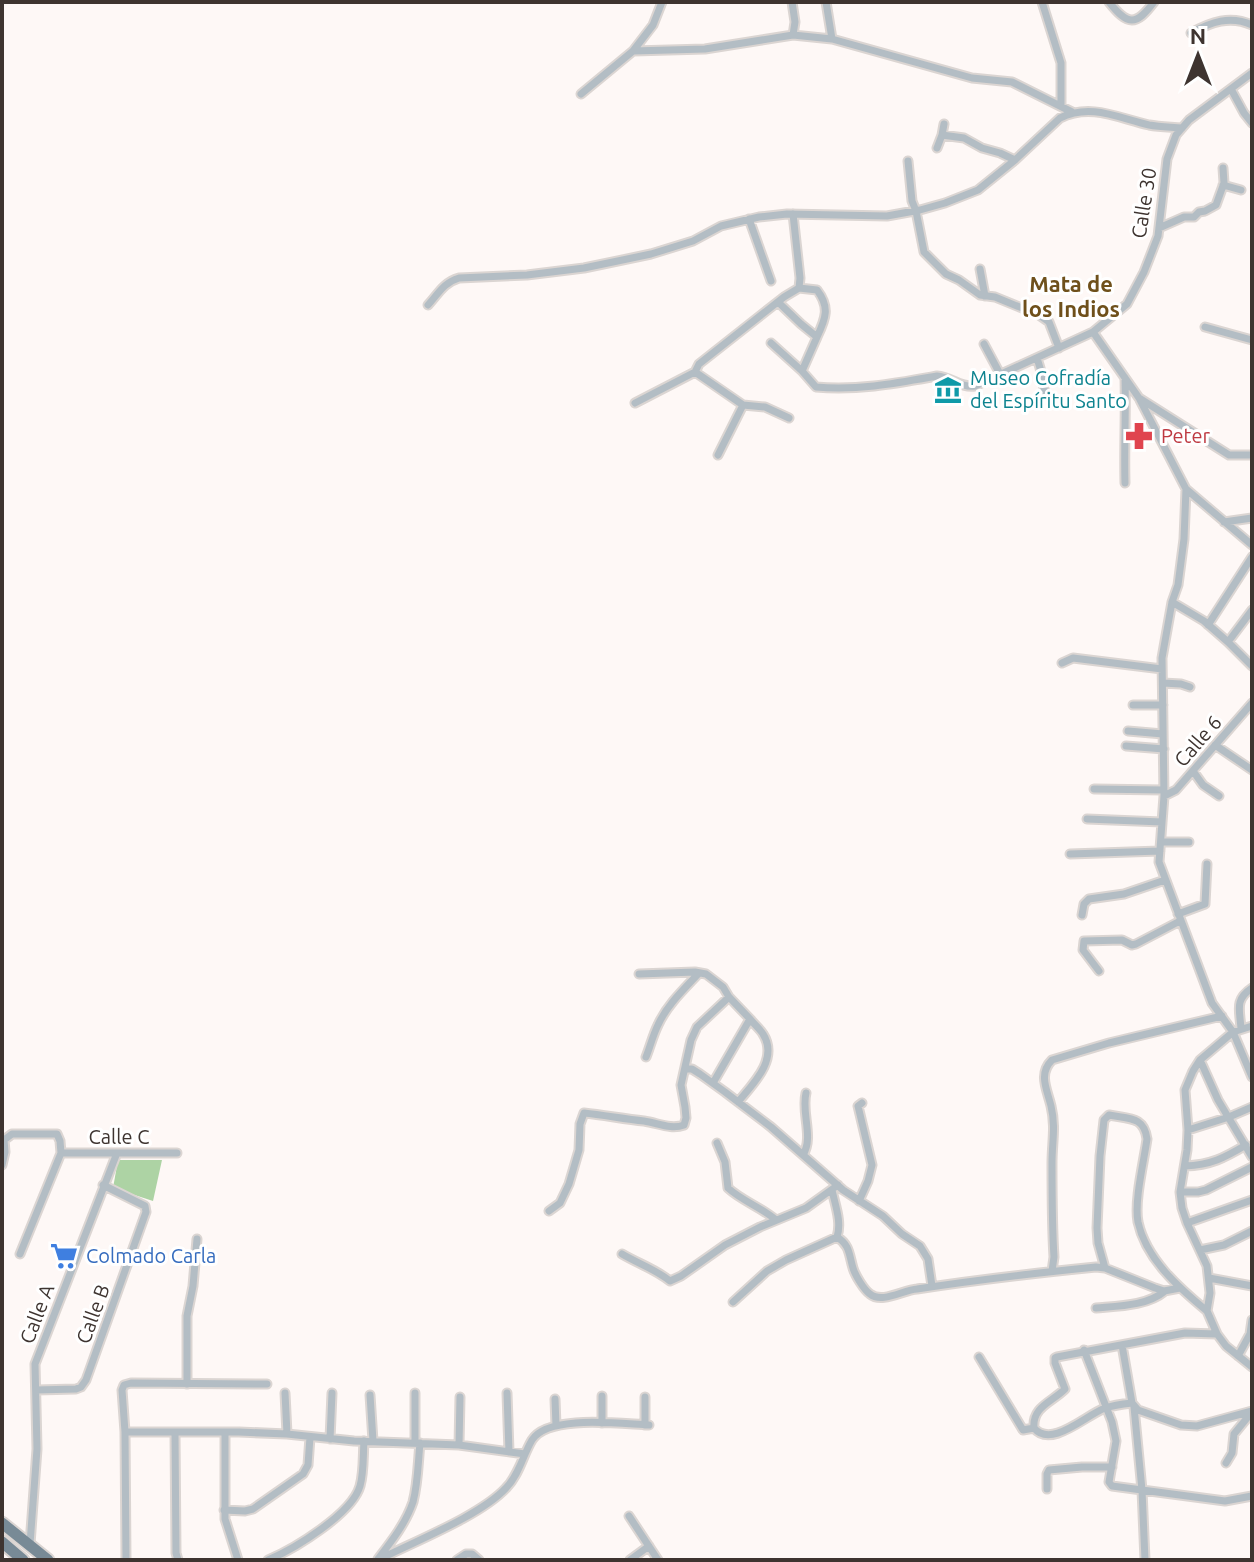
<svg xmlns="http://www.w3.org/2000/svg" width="1254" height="1562" viewBox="0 0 1254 1562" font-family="Ubuntu,sans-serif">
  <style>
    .green { fill: #add3a4 }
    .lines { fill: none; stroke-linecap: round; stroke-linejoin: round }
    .street-casing { stroke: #dbd5d2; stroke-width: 11 }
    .primary-casing { stroke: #dbd5d2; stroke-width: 15 }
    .street { stroke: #b3bdc4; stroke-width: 7 }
    .primary { stroke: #788a96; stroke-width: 11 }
    .labels { text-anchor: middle; stroke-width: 6; stroke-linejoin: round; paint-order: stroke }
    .street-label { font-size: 20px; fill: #3e3430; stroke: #fff }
    .culture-label { font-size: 20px; fill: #0d838f; stroke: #fff; text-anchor: start }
    .health-label { font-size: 20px; fill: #be3a42; stroke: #fff; text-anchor: start }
    .shop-label { font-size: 20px; fill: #366cbe; stroke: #fff; text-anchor: start }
    .neighbourhood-label { font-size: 22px; font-weight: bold; fill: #6f501b; stroke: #fff }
  </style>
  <rect width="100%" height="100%" fill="#fef8f6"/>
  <path class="green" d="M118,1160H162L153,1201L113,1188Z"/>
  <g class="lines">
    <g class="street-casing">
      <path id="street" d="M826,2L832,39
        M1042,2L1061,63V106
        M1109,2C1128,26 1136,26 1154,2
        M1191,33C1211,22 1230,15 1252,25
        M793,35L832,39L972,78L1012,82L1072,112
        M633,51L705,49L793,35L795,22L792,2
        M1231,89L1244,113L1252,123
        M581,94L633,51L653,25L662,2
        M944,124L942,135L964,138L982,148L1000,153L1015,160
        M937,148L942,135
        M908,161L912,201L916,211L924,252L946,274L959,280L980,295L995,297L1039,315L1049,322L1059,348
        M1223,185L1241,190
        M749,219L771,281
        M1159,228L1184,217H1194L1199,212L1205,211L1216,205L1224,183L1223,168
        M980,269L985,296
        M778,302L801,324L817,337C826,318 830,307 817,290L799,288
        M428,305C439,293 443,283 459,278L527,275L584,268L651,254L693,241L721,226L759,217L787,214L887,216L920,210L945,203L978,190L1015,160L1060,118C1091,103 1118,118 1149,125C1160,127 1171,127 1182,128
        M1205,327L1252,340
        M1093,332L1139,398L1229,455H1252
        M771,343L802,371L817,337
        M984,344L1000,374
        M1037,358L1040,368L1045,394
        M802,371L816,387C857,391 898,383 937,376C952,377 960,388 975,386L1093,332L1127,304L1144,272L1158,236L1167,159L1176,135L1189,120L1252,73
        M695,372L743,405L765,407L789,418
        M1140,400L1186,489L1252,545
        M635,403L695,372L699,364L784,297L799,288L800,278L793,214
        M718,455L743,405
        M1125,483C1124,448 1126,413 1125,378
        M1186,489L1184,539L1178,585L1172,602L1162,658L1164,796L1159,862L1212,1003L1233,1032L1252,1077
        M1224,522L1252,518
        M1172,602L1204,621L1228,642L1252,666
        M1208,625L1252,557
        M1228,642L1252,610
        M1062,663L1073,658L1162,669
        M1163,683L1181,684L1190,687
        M1133,705H1163
        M1128,731L1163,734
        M1215,745L1252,770
        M1126,746L1164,749
        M1193,771L1203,785L1219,796
        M1094,789L1164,790
        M1164,796L1176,790L1252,703
        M1087,819L1162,822
        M1161,842H1189
        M1070,854L1160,851
        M1178,914L1205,904L1207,864
        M1082,915L1084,904L1089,899L1124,894L1165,880
        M1099,971L1083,950L1084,941L1122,940L1132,945L1136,944L1180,921
        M639,974L695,972L706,974L723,987L729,997L750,1019L713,1083
        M1252,1026L1233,1032L1200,1060L1193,1071L1185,1090L1188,1130L1187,1150L1180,1192L1182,1208L1187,1223L1207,1266L1210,1293L1207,1311L1217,1334L1226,1346L1252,1367
        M1241,1029C1240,1010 1234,1000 1252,988
        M646,1057C650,1047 653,1035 658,1025C667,1005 684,989 699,973
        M1200,1060L1218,1100L1252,1157
        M686,1069H692L700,1074L725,1092L771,1127L843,1190L883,1216L902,1234L920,1246L928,1259L932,1286
        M738,1102C753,1084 779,1059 763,1034C760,1029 754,1024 750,1019
        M1188,1130L1229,1117L1252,1107
        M717,1143L725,1162L728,1188C742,1201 761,1207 776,1220
        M61,1153H177
        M803,1155C814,1137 801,1113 806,1093
        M2,1165L5,1152L4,1140L12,1134H57L60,1141L61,1153L20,1254
        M1185,1166C1211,1165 1224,1158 1246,1145
        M1180,1192H1198L1206,1190L1252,1167
        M859,1201L868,1181L872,1165L858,1106L862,1103
        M549,1211L560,1203L569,1184L579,1150L580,1124L584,1113C604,1115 624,1119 644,1121C658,1123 671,1130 684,1125L686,1118L685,1107L681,1085L691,1040L697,1027L729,997
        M1187,1223L1252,1200
        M837,1237C850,1245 849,1255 853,1268C855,1275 864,1290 870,1294C882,1304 903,1290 917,1289C976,1280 1036,1273 1096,1267L1105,1268L1155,1288L1164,1291L1180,1288
        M1200,1250L1224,1245L1252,1231
        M622,1254C639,1264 655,1269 670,1281L681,1276L725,1245L760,1227L806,1208L838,1185
        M1105,1268L1098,1243L1097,1228L1100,1156L1104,1120L1109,1115C1129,1119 1144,1116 1147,1139C1144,1161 1134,1201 1138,1222C1146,1259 1179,1288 1207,1311
        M1052,1271L1054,1257C1052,1226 1052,1194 1052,1163C1052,1142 1056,1127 1051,1106C1047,1089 1038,1074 1052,1060L1109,1043L1222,1016
        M1209,1278L1252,1286
        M733,1302L767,1271L786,1260L837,1237C842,1222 835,1205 832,1190
        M1096,1308C1119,1306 1147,1306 1165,1291
        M1122,1345L1132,1403L1138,1410L1181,1425L1197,1426L1252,1411
        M1084,1350L1112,1422L1116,1441L1109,1482L1112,1486L1142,1490L1134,1407
        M1238,1356L1250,1334L1252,1320
        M979,1357L1023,1430L1034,1428C1051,1449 1086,1415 1105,1408C1114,1405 1123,1404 1132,1403
        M187,1384V1316L193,1286L197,1239
        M36,1390L76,1389L81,1387L86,1380L146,1212L145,1206L103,1185
        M285,1393L287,1434
        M415,1393V1443
        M507,1393L509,1452
        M370,1395L373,1441
        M602,1396V1423
        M555,1399L556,1426
        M645,1425V1397
        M1034,1428C1032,1407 1052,1402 1065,1389L1055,1363V1358L1057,1357L1185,1333L1217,1334
        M125,1432H239L287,1434L354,1441L459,1445L525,1454
        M225,1432V1519L238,1560
        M175,1433L176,1553L178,1560
        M330,1439L332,1393
        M459,1445L460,1397
        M1226,1463L1232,1453L1234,1434L1252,1412
        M1047,1489V1474L1049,1470L1082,1467H1112
        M224,1510L245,1511L253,1509L303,1474L308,1465L310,1437
        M629,1516L658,1560
        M30,1544L37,1449L35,1364L117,1153
        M378,1559C391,1542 406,1523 413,1502C418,1483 418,1463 420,1443
        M126,1560L125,1432L122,1390L124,1385L131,1383L267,1384
        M268,1560C294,1549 352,1514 360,1486C364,1472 363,1455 364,1441
        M378,1560C413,1542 480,1516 506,1488C519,1475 523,1455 532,1440C548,1414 622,1424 649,1425
        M457,1560L466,1554H472L479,1560
        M630,1560L649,1546
        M1145,1560L1142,1490L1225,1501L1252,1496"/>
    </g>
    <g class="primary-casing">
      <path id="primary" d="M2,1523L48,1560
        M2,1542L23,1560"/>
    </g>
    <use href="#street" class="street"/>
    <use href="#primary" class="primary"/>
  </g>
  <defs>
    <g id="museum-bare" transform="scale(2.16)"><path d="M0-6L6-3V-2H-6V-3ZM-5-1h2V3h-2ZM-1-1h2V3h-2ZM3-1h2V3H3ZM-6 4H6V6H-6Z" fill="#0f9aa8" stroke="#fff" stroke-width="2.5" paint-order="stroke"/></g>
    <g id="pharmacy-bare" transform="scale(2.16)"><path d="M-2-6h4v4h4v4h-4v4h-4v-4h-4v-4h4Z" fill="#e0444e" stroke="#fff" stroke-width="2.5" paint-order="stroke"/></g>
    <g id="supermarket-bare" transform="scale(2.16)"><path d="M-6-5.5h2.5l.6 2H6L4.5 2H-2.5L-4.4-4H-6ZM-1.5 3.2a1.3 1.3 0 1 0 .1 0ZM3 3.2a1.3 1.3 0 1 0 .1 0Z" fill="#3f7fe0" stroke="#fff" stroke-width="2.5" paint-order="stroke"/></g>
  </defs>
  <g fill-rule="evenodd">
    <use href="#museum-bare" x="948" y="390"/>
    <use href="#pharmacy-bare" x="1139" y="436"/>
    <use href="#supermarket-bare" x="64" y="1256"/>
  </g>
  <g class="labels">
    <g class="street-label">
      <text transform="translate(1144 203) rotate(-81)" y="7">Calle 30</text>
      <text transform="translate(1198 741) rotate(-49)" y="7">Calle 6</text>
      <text x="119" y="1144">Calle C</text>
      <text transform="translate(37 1314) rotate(-69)" y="7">Calle A</text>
      <text transform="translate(93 1314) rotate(-70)" y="7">Calle B</text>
    </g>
    <g class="culture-label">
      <text x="970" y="385">Museo Cofradía<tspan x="970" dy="23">del Espíritu Santo</tspan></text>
    </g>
    <g class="health-label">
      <text x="1161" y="443">Peter</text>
    </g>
    <g class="shop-label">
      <text x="86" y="1263">Colmado Carla</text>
    </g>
    <g class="neighbourhood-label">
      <text x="1071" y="292">Mata de<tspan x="1071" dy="25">los Indios</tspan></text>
    </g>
  </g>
  <rect width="1254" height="1562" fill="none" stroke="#3e3430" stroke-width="8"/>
  <g transform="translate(1198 56)" stroke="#ffffff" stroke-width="6" paint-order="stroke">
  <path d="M0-6L14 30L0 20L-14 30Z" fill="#3e3430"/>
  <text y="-12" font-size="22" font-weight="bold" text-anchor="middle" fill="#3e3430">N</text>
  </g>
</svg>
